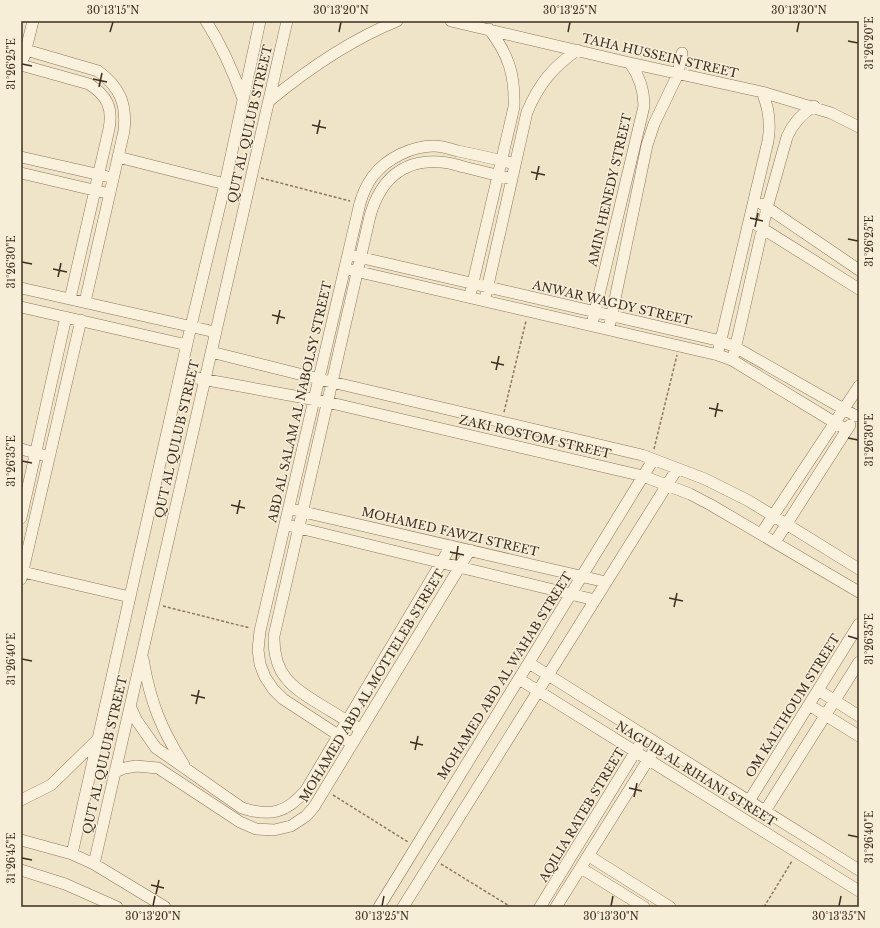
<svg xmlns="http://www.w3.org/2000/svg" width="880" height="928" viewBox="0 0 880 928" font-family="'Libre Baskerville',serif">
  <style>
    .lines { fill: none; stroke-linecap: round; stroke-linejoin: round }
    .minor-casing { stroke: #8d765c; stroke-width: 12 }
    .path { stroke: #8d765c; stroke-width: 1.5; stroke-dasharray: 3 2; stroke-linecap: butt }
    .minor { stroke: #faf1dc; stroke-width: 11 }
    .ticks { fill: none; stroke: #3d2e20; stroke-width: 1.5 }
    .labels { text-anchor: middle; stroke-width: 3; stroke-linejoin: round; paint-order: stroke }
    .street-label { font-size: 12px; fill: #3d2e20; stroke: #f7eed8 }
    .neatline { fill: none; stroke: #3d2e20; stroke-width: 1.5 }
    .ticks-label { font-size: 10px; text-anchor: middle; fill: #3d2e20 }
  </style>
  <rect width="100%" height="100%" fill="#f0e4c8"/>
  <g class="lines">
    <g class="minor-casing">
      <path id="minor" d="M206,21C222,46 233,71 243,99
        M451,21L630,63L762,92L831,113L859,127
        M26,50L98,71C120,87 127,104 124,131L85,302
        M24,57L33,21
        M21,65L89,84C107,96 113,107 109,129L70,299
        M269,101C308,69 350,40 397,21
        M21,157L105,176
        M118,157L225,184
        M21,173L102,192
        M762,204L859,270
        M757,225L859,289
        M354,256L721,341L735,347L856,416
        M351,270L718,355L732,360L847,430
        M21,288L215,332
        M471,291L514,107C515,75 509,55 489,29
        M486,294L527,112C539,84 552,68 577,50
        M21,307L187,345
        M593,320L644,106C644,90 640,77 630,63
        M610,323L647,145L654,124L678,74L682,53
        M719,348L768,141C771,123 769,108 762,92
        M211,352L319,379L642,455L705,479L749,501L859,569
        M734,354L767,208L787,137C793,123 801,114 814,106
        M180,375L327,402L643,476L690,494L711,505L859,592
        M21,449L43,455
        M295,510L606,582
        M21,518L66,317
        M291,526L595,600
        M761,534L859,386
        M775,542L850,425
        M23,572L130,597
        M21,579L81,320
        M143,659C150,701 161,729 184,765
        M529,663L859,870
        M519,679L859,891
        M818,690L859,716
        M809,705L859,736
        M130,706L137,721L156,748L242,808C270,817 287,813 306,790L451,546
        M361,730C348,721 334,713 321,705C291,687 273,674 274,636L370,216C380,181 402,159 440,162C448,162 456,165 464,167C480,171 496,175 512,179
        M352,744L283,699L273,689L265,677L260,664L258,650L260,631L360,203C363,193 367,184 373,176C387,158 412,146 434,146C442,146 451,149 458,151C477,155 496,159 515,164
        M115,772L125,768L136,766L158,768L240,822L256,829L274,830L291,826L306,816L314,807L470,550
        M21,800L51,785L97,740
        M749,801L859,624
        M765,811L859,662
        M21,840L72,854L94,864L165,907
        M72,854L191,326L225,184L260,21
        M589,856L670,907
        M94,864L287,21
        M581,868L644,907
        M21,870L65,884L117,907
        M379,907L653,460
        M403,907L677,469
        M540,907L645,736
        M556,907L658,744"/>
    </g>
    <path class="path" d="M261,178L350,201
      M504,412L526,321
      M654,449L677,355
      M163,606L250,628
      M333,795L408,842
      M441,864L511,907
      M764,907L792,861"/>
    <use href="#minor" class="minor"/>
  </g>
  <path class="ticks" d="M110,32L113,22M339,32L341,22M568,32L570,22M797,32L799,22M848,41L858,43M22,64L32,66M93,79L107,82M99,87L102,73M312,125L326,128M317,134L320,120M531,172L545,175M536,180L539,166M750,218L763,221M755,227L758,213M848,239L858,241M22,262L32,264M53,269L67,272M58,277L61,263M272,315L285,318M277,324L280,310M491,362L504,365M496,370L499,356M709,408L723,411M715,417L718,403M848,438L858,440M22,461L32,463M231,505L245,508M237,514L240,500M450,552L464,555M456,560L458,546M669,598L683,601M674,607L677,593M848,636L858,639M22,659L32,661M191,695L205,698M196,704L199,690M410,742L423,745M415,750L418,736M629,788L642,791M634,797L637,783M848,835L858,837M22,858L32,860M151,885L164,888M156,894L159,880M153,906L155,896M382,906L384,896M611,906L613,896M839,906L841,896"/>
  <g class="labels">
    <g class="street-label">
      <text transform="translate(660 56) rotate(13)" y="4">TAHA HUSSEIN STREET</text>
      <text transform="translate(250 124) rotate(-77)" y="4">QUT AL QULUB STREET</text>
      <text transform="translate(610 190) rotate(-77)" y="4">AMIN HENEDY STREET</text>
      <text transform="translate(612 303) rotate(13)" y="4">ANWAR WAGDY STREET</text>
      <text transform="translate(300 402) rotate(-77)" y="4">ABD AL SALAM AL NABOLSY STREET</text>
      <text transform="translate(535 437) rotate(13)" y="4">ZAKI ROSTOM STREET</text>
      <text transform="translate(177 439) rotate(-77)" y="4">QUT AL QULUB STREET</text>
      <text transform="translate(450 532) rotate(13)" y="4">MOHAMED FAWZI STREET</text>
      <text transform="translate(505 676) rotate(-58)" y="4">MOHAMED ABD AL WAHAB STREET</text>
      <text transform="translate(372 686) rotate(-59)" y="4">MOHAMED ABD AL MOTTELEB STREET</text>
      <text transform="translate(793 706) rotate(-58)" y="4">OM KALTHOUM STREET</text>
      <text transform="translate(105 755) rotate(-77)" y="4">QUT AL QULUB STREET</text>
      <text transform="translate(696 774) rotate(32)" y="4">NAGUIB AL RIHANI STREET</text>
      <text transform="translate(582 815) rotate(-59)" y="4">AQILIA RATEB STREET</text>
    </g>
  </g>
  <rect width="880" height="928" fill="none" stroke="#f7eed8" stroke-width="44"/>
  <rect x="22" y="22" width="836" height="884" class="neatline"/>
  <g class="ticks-label">
    <text x="113" y="14">30°13'15"N</text>
    <text x="341" y="14">30°13'20"N</text>
    <text x="570" y="14">30°13'25"N</text>
    <text x="799" y="14">30°13'30"N</text>
    <text transform="translate(869 43) rotate(-90)" y="4">31°26'20"E</text>
    <text transform="translate(11 64) rotate(-90)" y="4">31°26'25"E</text>
    <text transform="translate(869 241) rotate(-90)" y="4">31°26'25"E</text>
    <text transform="translate(11 262) rotate(-90)" y="4">31°26'30"E</text>
    <text transform="translate(869 440) rotate(-90)" y="4">31°26'30"E</text>
    <text transform="translate(11 461) rotate(-90)" y="4">31°26'35"E</text>
    <text transform="translate(869 639) rotate(-90)" y="4">31°26'35"E</text>
    <text transform="translate(11 659) rotate(-90)" y="4">31°26'40"E</text>
    <text transform="translate(869 837) rotate(-90)" y="4">31°26'40"E</text>
    <text transform="translate(11 858) rotate(-90)" y="4">31°26'45"E</text>
    <text x="153" y="920">30°13'20"N</text>
    <text x="382" y="920">30°13'25"N</text>
    <text x="611" y="920">30°13'30"N</text>
    <text x="839" y="920">30°13'35"N</text>
  </g>
</svg>
